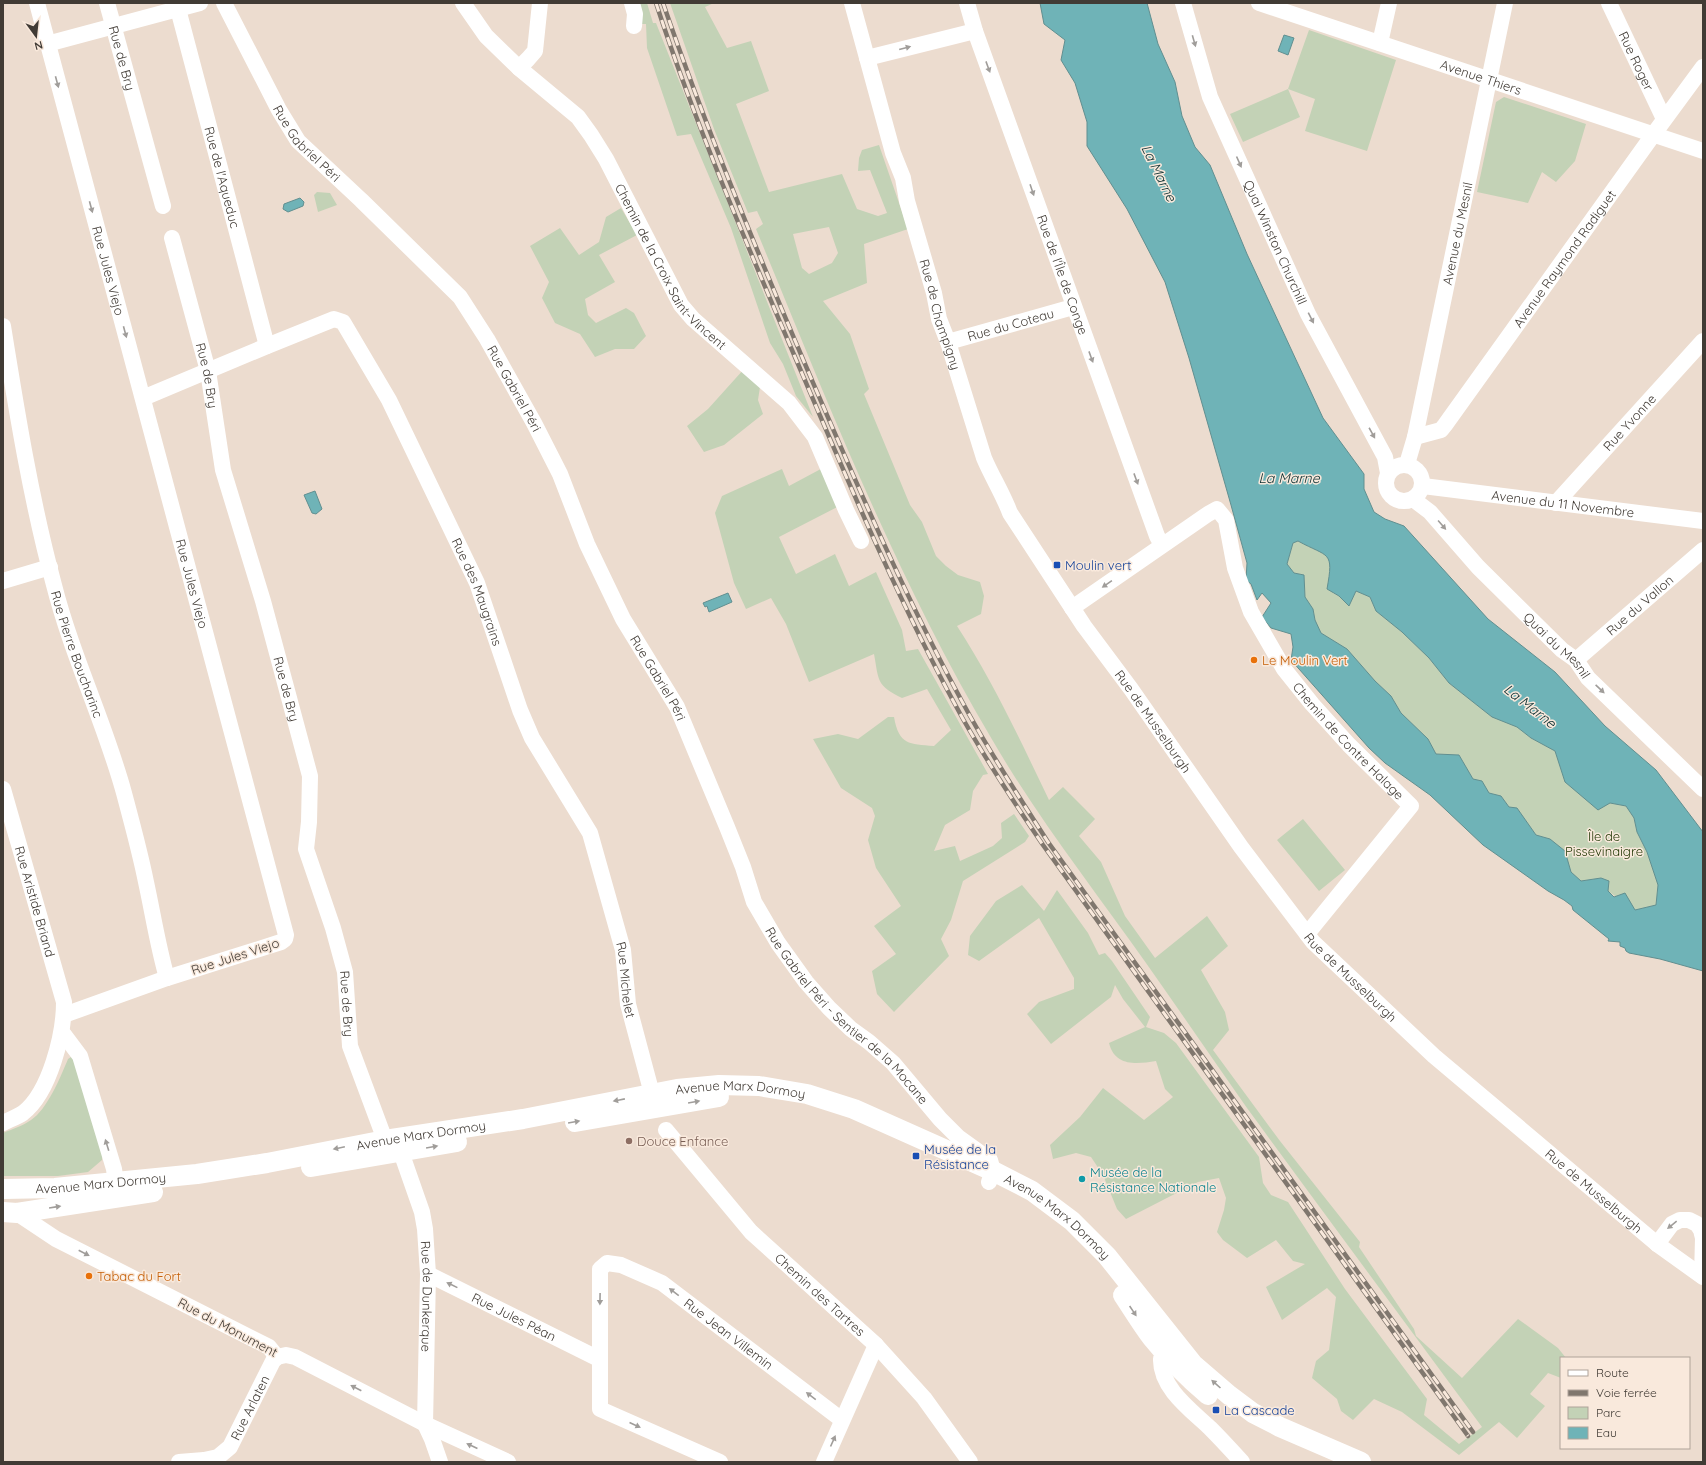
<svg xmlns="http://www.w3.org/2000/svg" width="1706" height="1465" viewBox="0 0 1706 1465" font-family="Quicksand,sans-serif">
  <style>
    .green { fill: #c3d2b6; fill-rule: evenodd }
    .water { fill: #6fb3b7; stroke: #618f90; fill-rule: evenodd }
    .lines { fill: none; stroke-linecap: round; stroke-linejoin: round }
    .minor { stroke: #fff; stroke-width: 16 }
    .major { stroke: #fff; stroke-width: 20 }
    .rail-casing { stroke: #80776e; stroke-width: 4.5 }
    .rail { stroke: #f9e9dc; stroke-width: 3; stroke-dasharray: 9; stroke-linecap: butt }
    .oneway { fill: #a09d9a }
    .transit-dot { fill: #1a4fb4; stroke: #f9e9dc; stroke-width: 1.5 }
    .food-dot { fill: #e8710a; stroke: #f9e9dc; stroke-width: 1.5 }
    .education-dot { fill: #8d6e63; stroke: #f9e9dc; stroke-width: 1.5 }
    .culture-dot { fill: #0f9aa8; stroke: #f9e9dc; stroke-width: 1.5 }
    .labels { text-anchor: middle; stroke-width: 3; stroke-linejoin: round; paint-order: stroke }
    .street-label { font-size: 13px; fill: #413b35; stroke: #f9e9dc }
    .transit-label { font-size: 13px; fill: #164399; stroke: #f9e9dc; text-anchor: start }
    .food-label { font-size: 13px; fill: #c56008; stroke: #f9e9dc; text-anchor: start }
    .park-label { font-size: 13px; fill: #233906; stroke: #f9e9dc }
    .education-label { font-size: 13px; fill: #785e54; stroke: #f9e9dc; text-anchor: start }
    .culture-label { font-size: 13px; fill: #0d838f; stroke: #f9e9dc; text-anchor: start }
    .water-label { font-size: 14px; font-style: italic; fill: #0c2f31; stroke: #f9e9dc }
  </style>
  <rect width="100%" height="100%" fill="#ecdccf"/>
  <path class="green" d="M633,3H647L653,23H656L813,417L796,396L783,364L770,343L731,228L691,134L677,136L647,48L646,24H642L637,20Z
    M670,3H714L705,7L727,48L751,41L769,91L736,104L769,192L842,174L857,209L878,216L887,213L870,170L858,171L859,158L862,150L879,145L908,229L864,244L867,283L823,301L850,334L869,389L864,394L910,505L922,522L936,556L946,566L958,575L980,582L984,596L981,614L957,626C993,681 1021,742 1049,800L1063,787L1095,819L1079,836L1101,862L1125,916L1155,958L1207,916L1228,946L1201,970L1225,1012L1229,1030L1213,1050L1280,1141L1360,1242L1359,1247L1414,1329L1416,1336L1462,1378L1518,1319L1558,1348L1566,1358H1561V1378L1548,1373L1530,1394L1545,1406L1517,1438L1499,1422L1459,1455L1402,1412L1374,1399L1353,1420L1341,1411L1337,1399L1312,1378L1316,1361L1329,1350L1336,1297L1327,1288L1282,1320L1266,1287L1305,1264L1293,1261L1276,1240L1247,1258L1223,1240L1217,1232L1224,1210L1226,1198L1219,1178L1198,1182L1126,1219L1117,1209L1103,1175L1091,1157L1076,1153L1053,1159L1050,1145L1080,1117L1103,1088L1144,1120L1173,1097L1165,1089L1156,1061C1137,1064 1115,1067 1109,1043L1145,1027L1123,999L1115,985L1111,997L1051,1044L1027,1014L1039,1002L1074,989V978L1039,918L979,961L968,955L970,936L996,901L1022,885L1044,911L1057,890L1088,933L1099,955L1105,953L1112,961L1150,1017L1146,1027L1164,1033L1176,1043L1259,1157L1263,1183L1271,1195L1288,1202L1345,1289L1427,1399L1424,1415L1459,1444L1482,1427C1404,1321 1325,1215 1247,1108C1213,1060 1180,1011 1146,963C1093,888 1036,816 990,736C895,575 827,401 756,229L763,224L757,211L748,213L714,129ZM829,227L838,253L832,263L809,274L802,268L793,234Z
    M1309,30L1396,60L1367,151L1305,131L1315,99L1288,89L1300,117L1243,142L1230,114L1288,89Z
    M1504,97L1586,124L1575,161L1556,182L1542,172L1528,203L1477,192L1496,102Z
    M317,192L330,193L337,205L318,212L314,195Z
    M621,208L637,235L599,255L615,282L585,299L588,315L596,323L626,308L634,313L646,336L634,349H615L595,357L580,334L555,323L542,298L549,282L530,246L560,228L579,255L599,242L606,217Z
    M744,369L760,387L758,400L763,414L724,445L704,452L687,426L708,409Z
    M832,463L849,501L779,537L796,574L835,554L849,586L876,572L902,630L906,651L918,649L988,774L983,775L973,791L970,810L945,825L934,851L955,846L960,861L993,846L1002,838L1001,823L1014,814L1029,836L1025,842L963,881L951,920L941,939L949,956L894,1012L877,994L872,971L896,954L874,926L901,906L876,868L868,840L875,816L872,808L841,788L813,739L838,734L858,739L888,717H894C899,745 909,744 934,746L951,730L927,689L902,698C876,685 879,681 874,654L809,682L786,624L771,598L746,609L734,583L715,513L722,496L782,469L789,486Z
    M1298,541C1306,545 1314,548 1322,552C1335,559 1332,580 1333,593L1339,596L1349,606L1356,591L1370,597L1376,611L1402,632L1429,658L1449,683L1492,717L1517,727L1531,738L1555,751L1559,763L1610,803L1626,806L1634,818L1637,832L1647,852L1658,885L1656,905L1635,910L1608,891L1601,878L1581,881L1571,872L1564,851L1550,839L1536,835L1517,809L1509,807L1501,796L1489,793L1473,779L1459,755L1436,754L1428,739L1401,713L1391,696L1375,681L1347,649L1321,633L1315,620L1313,609L1305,597L1304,575L1294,573L1287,564L1293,543Z
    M1303,819L1345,870L1319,891L1277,840Z
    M71,1057L74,1058L103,1154L102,1160L88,1172L58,1176H3V1133C12,1129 23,1126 31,1120C47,1110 61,1076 68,1059Z"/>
  <path class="water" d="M1040,3H1147L1158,44L1175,82L1182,116L1195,147L1210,165L1247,254L1323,418L1364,474V489L1374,512L1385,519L1404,526L1488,619L1555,672L1605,726L1656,770L1703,832V971L1660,959L1629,953L1626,951L1625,948L1620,946V942L1608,941L1609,939L1573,910L1572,906L1564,900L1548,891L1483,845L1430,795L1385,763L1369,748L1291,660L1293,647L1291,634L1271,628L1262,617L1271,603L1262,593L1257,600L1251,584L1246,580L1247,563L1231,505L1189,358L1165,282L1127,209L1087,146V122L1075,83L1061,60L1065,40L1044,24ZM1298,541C1329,558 1334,550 1327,589L1339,596L1349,606L1356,591L1370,597L1376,611L1402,632L1429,658L1449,683L1492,717L1517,727L1531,738L1555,751L1565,782L1598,810L1610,803L1626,806L1634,818L1637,832L1647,852L1658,885L1656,905L1635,910L1625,893L1614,897L1608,891L1609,881L1601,878L1581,881L1571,872L1565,851L1550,839L1536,835L1517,808L1509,807L1501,796L1489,793L1482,781L1473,779L1459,755L1436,754L1428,739L1401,713L1391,696L1375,681L1347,649L1321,633L1315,620L1313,609L1305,597L1304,575L1294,573L1287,564L1293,543Z
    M1284,35L1294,38L1288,55L1278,51Z
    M300,198L304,202L303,206L288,212L283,209L284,204Z
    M315,491L322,509L316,514L312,513L304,495Z
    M728,593L732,602L709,612L707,606L705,607L703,603Z"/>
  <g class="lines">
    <g class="minor">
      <path id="s1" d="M37,3L286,935L285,939L281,942L167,978L64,1015"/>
      <path id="s2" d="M107,3L163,206"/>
      <path id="s3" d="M224,3L279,110L298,141L361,200L460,297L487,339L534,423L560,474L587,544L623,619L677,707L727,827L743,867L754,902L778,943L806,982L829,1008L851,1029L869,1042L893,1063L940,1119L958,1137L990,1160L993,1171L989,1182"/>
      <path id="s4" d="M463,3L486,36L519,68L578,117L591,135L606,159L681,305L693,319L789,403L815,437L846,510L861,541"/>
      <path d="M632,3L635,14L634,26"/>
      <path id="s5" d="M852,3L893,153L903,178L907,201L934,293L939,319L948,342L984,458C992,477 1003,494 1010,513L1084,626L1131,689L1241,847L1313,942L1434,1056L1657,1244L1703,1277"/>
      <path id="s6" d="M967,3L975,31L1157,536L1162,545"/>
      <path id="s7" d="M1183,3L1210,97L1308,314L1385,457L1388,473"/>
      <path id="s8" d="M1259,3L1703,151"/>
      <path id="s9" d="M1609,3L1664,119"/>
      <path id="s10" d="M178,9L267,346"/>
      <path d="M1380,43L1389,3"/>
      <path d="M47,44L200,3"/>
      <path d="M867,58L975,31"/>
      <path d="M519,68L528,59L535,51L540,3"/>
      <path id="s11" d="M172,238L208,371L223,470L263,601L310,776L309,822L306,849L333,928L345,972L350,1046L385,1140L401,1152L422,1212L425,1229L428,1274L425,1424L432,1439L440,1462"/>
      <path id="s12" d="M3,326C17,413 31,500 54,585C72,656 105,723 124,793C132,823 140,852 146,882C153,914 158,947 167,978"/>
      <path id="s13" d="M948,342L1073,307"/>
      <path id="s14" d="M143,398L267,346L334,319L343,322L389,400L477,583L520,710L532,738L590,833L623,950L628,1004L655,1105"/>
      <path id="s15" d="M1415,437L1441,430L1445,425L1653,135L1703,67"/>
      <path id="s16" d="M1407,464L1415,437L1505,3"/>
      <circle cx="1404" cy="483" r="18"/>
      <path id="s17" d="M1423,486L1703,521"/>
      <path id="s18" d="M1413,499L1430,512L1478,567L1562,650L1576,660L1588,678L1703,789"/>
      <path id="s19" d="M1556,503L1703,341"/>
      <path d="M3,581L50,567"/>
      <path id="s20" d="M1072,608L1208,514L1217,509L1226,520L1235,568L1251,612L1284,669L1312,704L1349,745L1411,806L1307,934"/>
      <path id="s21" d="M1576,660L1703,550"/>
      <path id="s22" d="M3,789L64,1002C64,1034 50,1092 23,1113C17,1117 9,1120 3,1123"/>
      <path d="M62,1032L80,1056L114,1169L116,1183"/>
      <path id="s23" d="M666,1130L751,1232L876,1345L924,1398L970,1462"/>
      <path d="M17,1213L56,1239L269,1347L277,1357"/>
      <path d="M1657,1244L1672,1224L1680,1220H1689L1697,1224L1701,1230L1703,1238L1702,1276"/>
      <path id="s24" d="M428,1274L599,1359"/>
      <path d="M1174,1348L1161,1359C1160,1388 1191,1410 1210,1428C1221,1439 1232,1451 1242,1462"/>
      <path d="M277,1357L286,1355L295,1357L425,1424L508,1462"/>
      <path id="s25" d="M179,1462L204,1460L218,1457L230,1447L273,1361L277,1357"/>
      <path id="s26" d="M720,1462L600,1409V1269L607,1263L621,1265L662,1283L842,1420"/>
      <path d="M824,1462L876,1345"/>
    </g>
    <g class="major">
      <path d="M575,1122L719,1097"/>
      <path d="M311,1167L457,1142"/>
      <path id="s27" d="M3,1189L55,1188L197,1174L267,1163L385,1140L523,1119L677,1089L719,1085L759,1086L807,1094L854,1109L993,1171L1032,1191L1072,1221L1107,1256L1193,1364L1229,1395L1253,1413L1280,1427L1361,1462"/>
      <path d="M3,1212L17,1213L153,1192"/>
      <path d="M1123,1295C1133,1310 1142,1325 1152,1338C1169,1359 1188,1378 1208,1395"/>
    </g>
    <g class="rail-casing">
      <path id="rail" d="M656,3C696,126 747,245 798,364C849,484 900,605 963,719C988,763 1015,804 1043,845L1468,1436
        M663,3C706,128 756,249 808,371C858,487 908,604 970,716C994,759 1021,800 1048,842L1473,1432"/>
    </g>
    <use href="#rail" class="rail"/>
  </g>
  <defs><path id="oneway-solid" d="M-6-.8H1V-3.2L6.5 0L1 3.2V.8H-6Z"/></defs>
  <g class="oneway">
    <use href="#oneway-solid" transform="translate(1194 41) rotate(74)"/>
    <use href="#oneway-solid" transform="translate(905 48) rotate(-15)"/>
    <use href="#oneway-solid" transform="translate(988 67) rotate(70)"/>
    <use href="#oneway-solid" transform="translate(57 82) rotate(75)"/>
    <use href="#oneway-solid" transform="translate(1239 162) rotate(66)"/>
    <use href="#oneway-solid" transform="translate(1032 190) rotate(71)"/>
    <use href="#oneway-solid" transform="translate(91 207) rotate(75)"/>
    <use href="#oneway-solid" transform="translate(1311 318) rotate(63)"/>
    <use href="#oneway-solid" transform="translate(125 332) rotate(75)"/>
    <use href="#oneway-solid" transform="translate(1091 357) rotate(70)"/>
    <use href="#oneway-solid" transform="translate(1372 433) rotate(61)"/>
    <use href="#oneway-solid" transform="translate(1136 479) rotate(70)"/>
    <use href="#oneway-solid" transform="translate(1442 525) rotate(49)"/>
    <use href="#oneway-solid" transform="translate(1107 584) rotate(145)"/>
    <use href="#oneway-solid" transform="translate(1600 689) rotate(43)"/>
    <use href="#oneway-solid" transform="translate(619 1100) rotate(169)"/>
    <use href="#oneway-solid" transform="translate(694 1102) rotate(-10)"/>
    <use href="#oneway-solid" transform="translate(574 1122) rotate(-10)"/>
    <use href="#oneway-solid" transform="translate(107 1145) rotate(-107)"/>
    <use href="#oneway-solid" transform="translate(432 1147) rotate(-10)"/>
    <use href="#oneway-solid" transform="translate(339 1148) rotate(168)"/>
    <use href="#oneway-solid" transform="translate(55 1207) rotate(-9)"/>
    <use href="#oneway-solid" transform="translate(1672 1225) rotate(141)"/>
    <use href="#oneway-solid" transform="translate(84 1253) rotate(27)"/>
    <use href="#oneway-solid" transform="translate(452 1285) rotate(-154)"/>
    <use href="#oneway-solid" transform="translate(674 1292) rotate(-143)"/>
    <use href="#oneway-solid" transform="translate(600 1299) rotate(91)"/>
    <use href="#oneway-solid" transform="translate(1133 1311) rotate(56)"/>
    <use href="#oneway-solid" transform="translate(1216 1384) rotate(-138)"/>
    <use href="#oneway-solid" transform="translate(356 1388) rotate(-153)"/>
    <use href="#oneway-solid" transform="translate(811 1396) rotate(-143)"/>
    <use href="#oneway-solid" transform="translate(635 1425) rotate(24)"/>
    <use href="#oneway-solid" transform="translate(833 1441) rotate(-66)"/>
    <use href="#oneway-solid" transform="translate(472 1446) rotate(-155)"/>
  </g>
  <g class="transit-dot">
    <rect x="1053" y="561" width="8" height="8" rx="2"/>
    <rect x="912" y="1152" width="8" height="8" rx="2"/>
    <rect x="1212" y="1406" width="8" height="8" rx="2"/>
  </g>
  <g class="food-dot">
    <circle cx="1254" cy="660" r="4"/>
    <circle cx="89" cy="1276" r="4"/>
  </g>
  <circle class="education-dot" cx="629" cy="1141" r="4"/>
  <circle class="culture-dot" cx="1082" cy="1179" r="4"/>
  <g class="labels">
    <g class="street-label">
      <text dy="5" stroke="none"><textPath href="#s2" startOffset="57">Rue de Bry</textPath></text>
      <text dy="5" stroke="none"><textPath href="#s9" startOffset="64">Rue Roger</textPath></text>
      <text dy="5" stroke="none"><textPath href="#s8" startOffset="234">Avenue Thiers</textPath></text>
      <text dy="5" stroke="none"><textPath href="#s3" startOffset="164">Rue Gabriel Péri</textPath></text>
      <text dy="5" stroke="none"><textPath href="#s10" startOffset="174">Rue de l'Aqueduc</textPath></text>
      <text dy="5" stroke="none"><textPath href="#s16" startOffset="236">Avenue du Mesnil</textPath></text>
      <text dy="5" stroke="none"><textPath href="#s7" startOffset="257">Quai Winston Churchill</textPath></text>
      <text dy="5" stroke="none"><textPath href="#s15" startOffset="238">Avenue Raymond Radiguet</textPath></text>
      <text dy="5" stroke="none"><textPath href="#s4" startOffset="340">Chemin de la Croix Saint-Vincent</textPath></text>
      <text dy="5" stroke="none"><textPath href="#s1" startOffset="277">Rue Jules Viejo</textPath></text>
      <text dy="5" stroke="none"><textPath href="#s6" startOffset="288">Rue de l'Île de Conge</textPath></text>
      <text dy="5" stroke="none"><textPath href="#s5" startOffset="324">Rue de Champigny</textPath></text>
      <text dy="5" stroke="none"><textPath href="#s13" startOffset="65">Rue du Coteau</textPath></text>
      <text dy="5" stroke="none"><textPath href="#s11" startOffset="142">Rue de Bry</textPath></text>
      <text dy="5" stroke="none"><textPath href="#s3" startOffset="488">Rue Gabriel Péri</textPath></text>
      <text dy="5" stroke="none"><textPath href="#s19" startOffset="109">Rue Yvonne</textPath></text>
      <text dy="5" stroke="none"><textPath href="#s17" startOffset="141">Avenue du 11 Novembre</textPath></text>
      <text dy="5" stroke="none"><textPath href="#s1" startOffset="601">Rue Jules Viejo</textPath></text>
      <text dy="5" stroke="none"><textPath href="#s14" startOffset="518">Rue des Maugrains</textPath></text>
      <text dy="5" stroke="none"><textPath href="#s21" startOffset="84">Rue du Vallon</textPath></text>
      <text dy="5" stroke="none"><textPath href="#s18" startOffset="206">Quai du Mesnil</textPath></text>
      <text dy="5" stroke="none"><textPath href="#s12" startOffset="337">Rue Pierre Boucharinc</textPath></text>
      <text dy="5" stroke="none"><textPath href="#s3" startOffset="812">Rue Gabriel Péri</textPath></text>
      <text dy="5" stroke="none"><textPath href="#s11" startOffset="466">Rue de Bry</textPath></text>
      <text dy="5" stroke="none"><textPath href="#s5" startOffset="788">Rue de Musselburgh</textPath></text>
      <text dy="5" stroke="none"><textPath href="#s20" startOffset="448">Chemin de Contre Halage</textPath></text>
      <text dy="5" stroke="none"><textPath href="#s22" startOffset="117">Rue Aristide Briand</textPath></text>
      <text transform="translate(235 956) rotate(-18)" y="5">Rue Jules Viejo</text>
      <text dy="5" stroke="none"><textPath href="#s5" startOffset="1112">Rue de Musselburgh</textPath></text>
      <text dy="5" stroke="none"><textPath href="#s14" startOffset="937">Rue Michelet</textPath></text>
      <text dy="5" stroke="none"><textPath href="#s11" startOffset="790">Rue de Bry</textPath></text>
      <text dy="5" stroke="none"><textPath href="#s3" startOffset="1204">Rue Gabriel Péri - Sentier de la Mocane</textPath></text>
      <text dy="5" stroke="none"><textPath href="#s27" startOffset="746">Avenue Marx Dormoy</textPath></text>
      <text dy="5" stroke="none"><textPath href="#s27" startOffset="422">Avenue Marx Dormoy</textPath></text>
      <text dy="5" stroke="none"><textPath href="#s27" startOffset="98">Avenue Marx Dormoy</textPath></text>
      <text dy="5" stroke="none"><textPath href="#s5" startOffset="1436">Rue de Musselburgh</textPath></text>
      <text dy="5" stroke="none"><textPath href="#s27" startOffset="1094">Avenue Marx Dormoy</textPath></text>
      <text dy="5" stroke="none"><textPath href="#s23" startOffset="226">Chemin des Tartres</textPath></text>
      <text dy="5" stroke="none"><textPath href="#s11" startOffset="1101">Rue de Dunkerque</textPath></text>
      <text dy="5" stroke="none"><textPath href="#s24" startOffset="96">Rue Jules Péan</textPath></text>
      <text transform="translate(228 1327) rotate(28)" y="5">Rue du Monument</text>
      <text dy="5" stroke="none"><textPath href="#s26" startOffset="423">Rue Jean Villemin</textPath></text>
      <text dy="5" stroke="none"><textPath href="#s25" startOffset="99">Rue Arlaten</textPath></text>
    </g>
    <g class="transit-label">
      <text x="1065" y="570">Moulin vert</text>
      <text x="924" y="1154">Musée de la<tspan x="924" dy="15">Résistance</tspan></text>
      <text x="1224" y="1415">La Cascade</text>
    </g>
    <g class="food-label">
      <text x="1262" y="665">Le Moulin Vert</text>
      <text x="97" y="1281">Tabac du Fort</text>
    </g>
    <g class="park-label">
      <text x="1604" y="841">Île de<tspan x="1604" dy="15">Pissevinaigre</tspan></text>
    </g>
    <g class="education-label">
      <text x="637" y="1146">Douce Enfance</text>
    </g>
    <g class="culture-label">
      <text x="1090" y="1177">Musée de la<tspan x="1090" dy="15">Résistance Nationale</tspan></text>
    </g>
    <g class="water-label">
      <text transform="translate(1159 173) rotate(64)" y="5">La Marne</text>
      <text x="1289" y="483">La Marne</text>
      <text transform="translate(1530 706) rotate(38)" y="5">La Marne</text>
    </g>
  </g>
  <rect width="1706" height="1465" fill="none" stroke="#413b35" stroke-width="8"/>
  <rect x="1560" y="1357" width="130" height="92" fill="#f9e9dc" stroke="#afa399"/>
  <rect x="1568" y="1370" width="20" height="6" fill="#ffffff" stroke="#afa399"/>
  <text x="1596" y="1377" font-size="12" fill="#413b35">Route</text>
  <rect x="1568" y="1390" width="20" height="6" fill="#80776e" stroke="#afa399"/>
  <text x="1596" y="1397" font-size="12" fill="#413b35">Voie ferrée</text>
  <rect x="1568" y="1407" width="20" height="12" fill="#c3d2b6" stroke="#afa399"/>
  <text x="1596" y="1417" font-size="12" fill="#413b35">Parc</text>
  <rect x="1568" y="1427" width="20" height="12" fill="#6fb3b7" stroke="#afa399"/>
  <text x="1596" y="1437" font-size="12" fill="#413b35">Eau</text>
  <g transform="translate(36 36) rotate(165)" stroke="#f9e9dc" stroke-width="3" paint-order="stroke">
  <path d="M0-3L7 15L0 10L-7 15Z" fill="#413b35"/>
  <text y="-6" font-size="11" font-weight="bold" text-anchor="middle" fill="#413b35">N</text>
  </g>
</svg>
